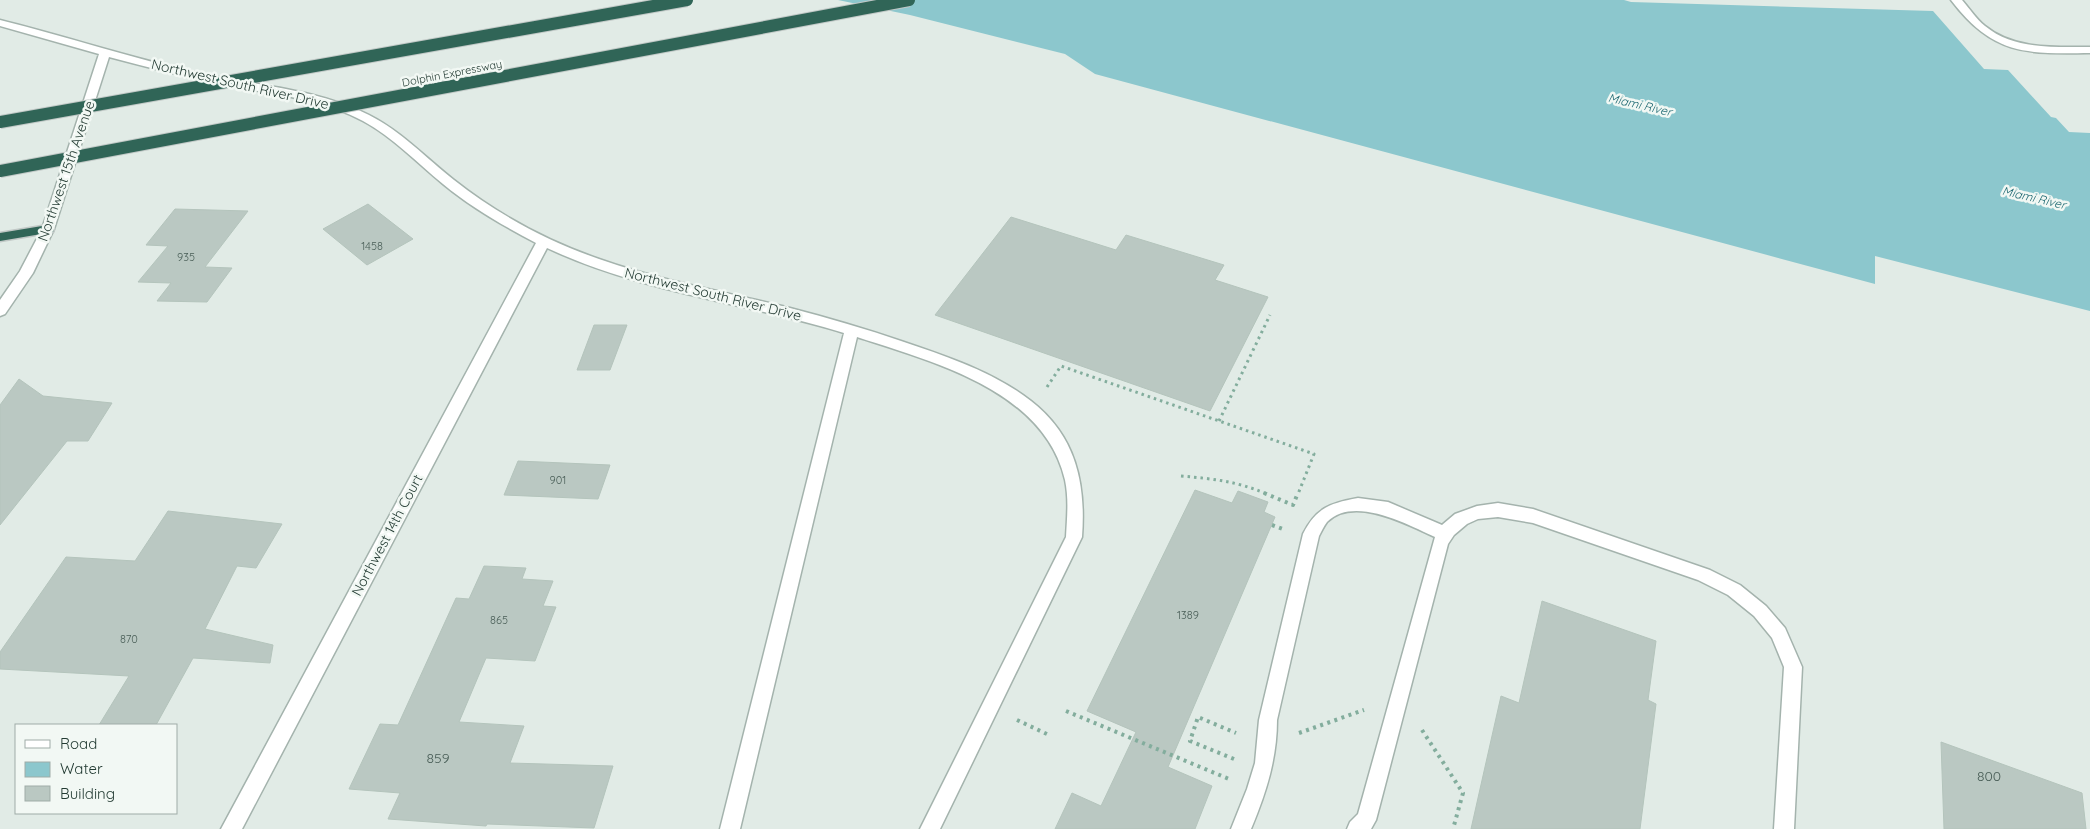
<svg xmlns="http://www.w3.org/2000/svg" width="2090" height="829" viewBox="0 0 2090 829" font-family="Quicksand,sans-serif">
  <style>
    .water { fill: #8cc7cd }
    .building { fill: #bac8c2; stroke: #b4c4bc }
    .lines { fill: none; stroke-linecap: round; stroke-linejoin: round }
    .minor-casing { stroke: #a4b3ad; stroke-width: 3 }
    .highway-casing { stroke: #c1c8c6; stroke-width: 3 }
    .path-far1 { stroke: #83ad9d; stroke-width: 3; stroke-dasharray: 2.5 4; stroke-linecap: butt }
    .path { stroke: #83ad9d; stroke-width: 4; stroke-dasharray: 3 4.5; stroke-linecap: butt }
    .minor { fill: #fff; fill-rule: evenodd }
    .highway { fill: #306557; fill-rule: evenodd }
    .highway-bridge-casing { stroke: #c1c8c6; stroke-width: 14; stroke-linecap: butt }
    .highway-bridge { stroke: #306557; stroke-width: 12 }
    .labels { text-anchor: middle; stroke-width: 5; stroke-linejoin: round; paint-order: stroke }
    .far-street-label { font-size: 11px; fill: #233b33; stroke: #f2f8f4 }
    .number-label { font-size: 11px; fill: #495e57 }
    .far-water-label { font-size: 12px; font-style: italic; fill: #206a73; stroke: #f2f8f4 }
    .street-label { font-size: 14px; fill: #233b33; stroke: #f2f8f4 }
    .near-number-label { font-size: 14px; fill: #495e57 }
  </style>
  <rect width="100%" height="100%" fill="#e1ebe6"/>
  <path class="water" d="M838,0H1624L1631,2L1933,11L1984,69L2008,70L2051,117L2056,118L2069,132L2090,133V311L1875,256V284L1095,74L1065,54L910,15Z"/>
  <path class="building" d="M368,204L413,239L367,265L323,229Z
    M175,209L248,211L205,267L232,268L207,302L157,301L171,283L138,282L168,246L146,245Z
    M1011,217L1116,250L1126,235L1224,265L1215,280L1268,297L1210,411L935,315Z
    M594,325H627L610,370H577Z
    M19,379L43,396L112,403L88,441H67L0,525V405Z
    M518,461L610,465L598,499L504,495Z
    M1195,490L1232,503L1238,491L1268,502L1264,512L1275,517L1168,767L1212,786L1195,829H1055L1072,793L1101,806L1136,732L1087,711Z
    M168,511L282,524L256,568L237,566L205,629L273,645L270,663L193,658L156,725H99L129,676L0,669V652L66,557L135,561Z
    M484,566L526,568L522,579L553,581L543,606L556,607L535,661L486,658L459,722L524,726L510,763L613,766L594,828L487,824L486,826L388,819L400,793L349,789L380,724L398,725L456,598L469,599Z
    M1542,601L1656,641L1648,700L1656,704L1640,829H1471L1501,696L1519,703Z
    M1941,742L2082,793L2086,829H1944Z"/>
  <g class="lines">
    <g class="minor-casing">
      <path id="minor" d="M1951,0H1962C1970,9 1976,19 1985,26C2014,50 2055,47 2090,47V53C2025,54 1993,55 1951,0Z
        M0,20C68,37 134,59 203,74C258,86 317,89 369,115C401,131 426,158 454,180C497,214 547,241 599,259C661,281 726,292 790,308C829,318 866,329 904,342C948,357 994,372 1031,401C1076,436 1086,483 1082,537L940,829H920L1066,537C1067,518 1069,499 1065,480C1044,390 933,362 857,337L740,829H720L844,333C746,303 641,292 547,248L242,829H221L536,243C504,226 472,208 443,184C417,163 393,137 363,121C320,98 271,94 224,85C185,77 147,67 109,57L54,229L33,273L5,314L0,316V300L20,271L42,229L99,54L0,26Z
        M1358,498L1388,502L1442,525L1455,514L1477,506L1498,503L1533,509L1710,570L1740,585L1766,606L1785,628L1802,667L1794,829H1774L1784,667L1772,638L1754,616L1728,595L1698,580L1533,523L1498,517L1478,519L1467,524L1454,535L1448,544L1376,820L1371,829H1347L1350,822L1358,814L1435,537C1408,525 1354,495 1327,522C1324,526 1321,532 1319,536L1277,720C1277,759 1266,793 1251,829H1231L1247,789L1255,763L1259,720L1303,534C1316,508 1330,503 1358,498Z"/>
    </g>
    <g class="highway-casing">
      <path id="highway" d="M48,225L54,229L53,232L0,241V233Z"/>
    </g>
    <path class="path-far1" d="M1047,387L1061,366L1314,454L1298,494
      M1219,421L1270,315
      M1181,476C1214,479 1236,481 1267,494"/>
    <path class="path" d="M1264,493L1293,505L1298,493
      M1272,525L1283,529
      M1066,711L1229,779
      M1017,720L1049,735
      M1422,730L1463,793L1453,829
      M1299,733L1364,710
      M1234,759L1190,741L1198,717L1236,733"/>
    <use href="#minor" class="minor"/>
    <use href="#highway" class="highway"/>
    <g class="highway-bridge-casing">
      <path id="highway-bridge" d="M0,122L687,0
        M0,171L909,0"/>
    </g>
    <use href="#highway-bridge" class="highway-bridge"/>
  </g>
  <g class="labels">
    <g class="far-street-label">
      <text transform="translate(452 73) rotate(-11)" y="4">Dolphin Expressway</text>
    </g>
    <g class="number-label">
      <text x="372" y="250">1458</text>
      <text x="186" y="261">935</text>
      <text x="558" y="484">901</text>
      <text x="1188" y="619">1389</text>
      <text x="499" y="624">865</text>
      <text x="129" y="643">870</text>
    </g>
    <g class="far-water-label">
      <text transform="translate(1640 105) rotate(13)" y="4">Miami River</text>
      <text transform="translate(2034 198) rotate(13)" y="4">Miami River</text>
    </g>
    <g class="street-label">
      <text transform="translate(240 84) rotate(13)" y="5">Northwest South River Drive</text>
      <text transform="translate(66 171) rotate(-71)" y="5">Northwest 15th Avenue</text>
      <text transform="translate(713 294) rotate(14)" y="5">Northwest South River Drive</text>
      <text transform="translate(387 535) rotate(-62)" y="5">Northwest 14th Court</text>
    </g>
    <g class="near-number-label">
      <text x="438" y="763">859</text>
      <text x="1989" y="781">800</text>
    </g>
  </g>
  <rect x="15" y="724" width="162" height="90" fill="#f2f8f4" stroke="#9faca7"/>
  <rect x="25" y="740" width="25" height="8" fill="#ffffff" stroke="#9faca7"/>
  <text x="60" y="749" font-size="15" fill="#233b33">Road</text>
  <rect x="25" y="762" width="25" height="15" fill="#8cc7cd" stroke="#9faca7"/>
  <text x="60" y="774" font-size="15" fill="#233b33">Water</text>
  <rect x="25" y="786" width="25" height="15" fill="#bac8c2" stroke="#9faca7"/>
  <text x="60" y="799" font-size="15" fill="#233b33">Building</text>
</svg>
